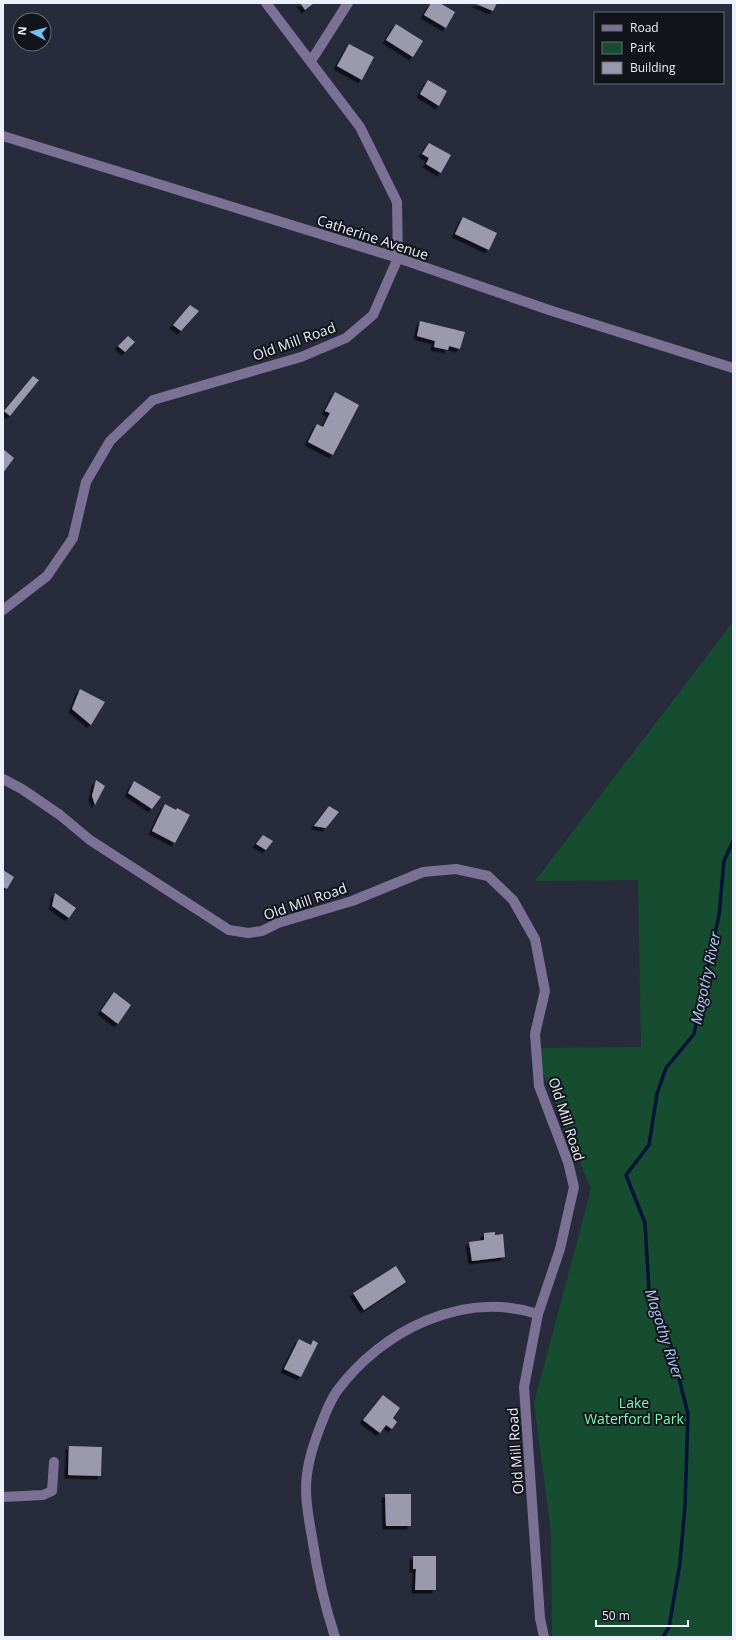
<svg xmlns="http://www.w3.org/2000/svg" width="736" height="1640" font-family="'Open Sans',sans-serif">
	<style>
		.green { fill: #164d31 }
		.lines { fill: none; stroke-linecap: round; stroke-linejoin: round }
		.stream { stroke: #011438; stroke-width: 3.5 }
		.building { fill: #9b99ae; filter: url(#shadow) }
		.minor { stroke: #7b7195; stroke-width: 10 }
		.labels { text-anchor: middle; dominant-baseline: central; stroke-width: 4; stroke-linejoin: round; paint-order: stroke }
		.street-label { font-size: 14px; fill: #edf0fb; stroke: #12141b }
		.park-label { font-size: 14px; fill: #7afeb5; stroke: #12141b }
		.water-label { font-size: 15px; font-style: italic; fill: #afc9f0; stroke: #12141b }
	</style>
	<defs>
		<filter id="shadow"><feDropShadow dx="-3.5" dy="3.5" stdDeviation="0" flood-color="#0009"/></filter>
	</defs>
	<rect width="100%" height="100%" fill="#272b3b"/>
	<path class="green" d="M 733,622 L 733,1637 L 552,1637 L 551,1532 L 534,1403 L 591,1189 L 540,1066 L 540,1048 L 641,1047 L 638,880 L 535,881 Z"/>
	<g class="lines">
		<path class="stream" d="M 663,1637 L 669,1627 L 680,1563 L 685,1506 L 688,1414 L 671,1346 L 649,1290 L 645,1223 L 626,1175 L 649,1145 L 657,1094 L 666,1068 L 694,1034 L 719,915 L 724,861 L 733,841"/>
	</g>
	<path class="building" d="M 300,3 L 314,3 L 305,10 Z
		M 431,3 L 440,3 L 455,12 L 446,28 L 424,15 Z
		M 474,3 L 497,3 L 493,11 Z
		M 396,24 L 423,41 L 413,57 L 386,40 Z
		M 349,44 L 374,57 L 362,80 L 337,66 Z
		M 428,80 L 447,91 L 439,106 L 420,94 Z
		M 429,143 L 451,155 L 441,173 L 426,164 L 429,158 L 422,154 Z
		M 463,217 L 497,233 L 489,250 L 455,234 Z
		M 190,305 L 199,311 L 181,331 L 173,325 Z
		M 420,321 L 465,332 L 460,349 L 449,346 L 448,350 L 434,347 L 435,341 L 417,336 Z
		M 128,336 L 135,342 L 125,352 L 118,346 Z
		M 33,376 L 39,380 L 10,416 L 4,411 Z
		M 335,392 L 359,405 L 333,455 L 308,442 L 317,424 L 323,427 L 330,413 L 325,411 Z
		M 3,449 L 14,458 L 3,473 Z
		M 80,689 L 105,702 L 91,725 L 72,709 Z
		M 96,780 L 105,786 L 95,805 L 92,796 Z
		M 134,781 L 161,797 L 152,809 L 128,793 Z
		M 165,804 L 176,810 L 177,808 L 190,815 L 175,843 L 152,831 Z
		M 329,806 L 339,812 L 326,828 L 314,826 Z
		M 263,835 L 273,841 L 266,850 L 256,844 Z
		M 3,870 L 14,877 L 7,889 L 3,887 Z
		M 55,893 L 76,908 L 69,918 L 52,906 Z
		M 114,992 L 131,1005 L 118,1024 L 101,1011 Z
		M 495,1232 L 495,1235 L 503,1234 L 505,1257 L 472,1261 L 469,1242 L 484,1240 L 484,1233 Z
		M 396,1266 L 406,1282 L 364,1310 L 353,1293 Z
		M 299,1339 L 311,1345 L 313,1340 L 318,1343 L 301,1377 L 284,1369 Z
		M 383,1395 L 400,1408 L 393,1418 L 397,1422 L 392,1429 L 386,1425 L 380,1433 L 363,1420 Z
		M 69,1446 L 102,1447 L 101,1476 L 68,1475 Z
		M 385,1494 L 411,1494 L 411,1526 L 386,1526 Z
		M 413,1556 L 436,1556 L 436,1590 L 415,1590 L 416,1569 L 413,1569 Z"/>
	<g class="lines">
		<path class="minor" d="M 311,61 L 348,3
			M 3,136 L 398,258 L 552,311 L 733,368
			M 3,610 L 47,576 L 73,538 L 86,482 L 110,441 L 153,400 L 301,357 L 346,338 L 373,315 L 398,258 L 397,202 L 360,127 L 266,3
			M 3,779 L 22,789 L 60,815 L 90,840 L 229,930 L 248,933 L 262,931 L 278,923 L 352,901 L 423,872 L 456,869 L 488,876 L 513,900 L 535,939 L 545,991 L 535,1034 L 539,1086 L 568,1162 L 574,1187 L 560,1249 L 538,1314 L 524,1387 L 540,1618 L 544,1637
			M 3,1497 L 43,1495 L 52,1491 L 54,1462
			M 335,1637 C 324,1604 317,1571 312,1537 C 309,1521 306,1505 306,1489 C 306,1469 312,1448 319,1430 C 324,1417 329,1402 337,1391 C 382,1330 463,1290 538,1314"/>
	</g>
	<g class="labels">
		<g class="street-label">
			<text transform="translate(373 237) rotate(18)">Catherine Avenue</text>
			<text transform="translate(294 341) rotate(-20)">Old Mill Road</text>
			<text transform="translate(305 901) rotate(-19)">Old Mill Road</text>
			<text transform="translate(567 1119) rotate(72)">Old Mill Road</text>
			<text transform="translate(515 1451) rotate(-94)">Old Mill Road</text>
		</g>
		<g class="park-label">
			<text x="634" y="1402">Lake<tspan x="634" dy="16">Waterford Park</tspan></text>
		</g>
		<g class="water-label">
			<text transform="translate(705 978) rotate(-78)">Magothy River</text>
			<text transform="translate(665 1334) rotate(72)">Magothy River</text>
		</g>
	</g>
	<rect width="736" height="1640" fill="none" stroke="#edf0fb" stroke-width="8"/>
	<rect x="594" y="12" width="130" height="72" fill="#12141b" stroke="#6a6c75"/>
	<rect x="602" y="25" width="20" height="6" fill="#7b7195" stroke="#6a6c75"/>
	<text x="630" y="32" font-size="12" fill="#edf0fb">Road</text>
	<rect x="602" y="42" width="20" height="12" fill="#164d31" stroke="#6a6c75"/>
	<text x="630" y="52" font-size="12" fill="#edf0fb">Park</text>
	<rect x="602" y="62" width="20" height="12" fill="#9b99ae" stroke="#6a6c75"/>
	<text x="630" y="72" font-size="12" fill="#edf0fb">Building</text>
	<g transform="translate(32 32) rotate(277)"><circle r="19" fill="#12141b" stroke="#6a6c75"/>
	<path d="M0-3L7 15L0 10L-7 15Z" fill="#72c1f5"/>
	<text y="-6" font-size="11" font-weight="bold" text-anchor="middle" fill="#edf0fb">N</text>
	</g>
	<path d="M596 1620v6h92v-6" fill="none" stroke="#edf0fb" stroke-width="2"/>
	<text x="602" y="1620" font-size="12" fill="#edf0fb" stroke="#12141b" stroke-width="3" paint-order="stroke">50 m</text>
</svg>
